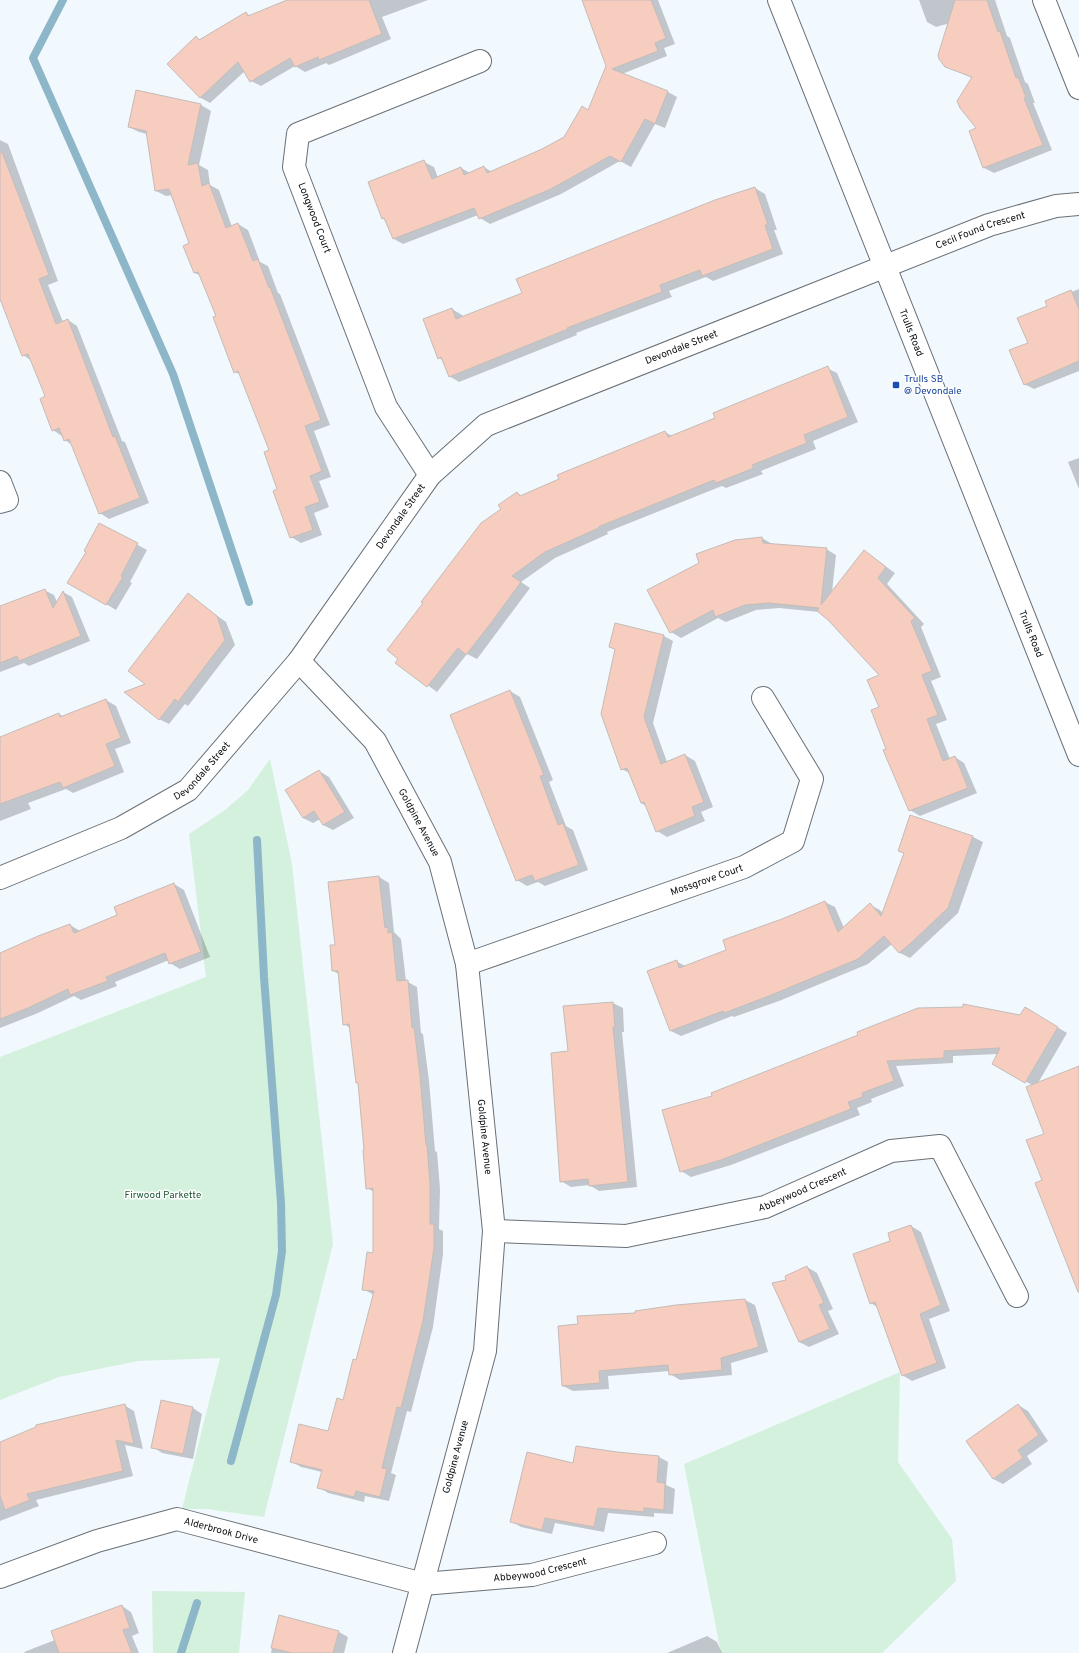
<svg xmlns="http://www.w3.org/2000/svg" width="1079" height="1653" font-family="Overpass,sans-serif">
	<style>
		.green { fill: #d4f1dd }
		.shadow { fill: #0003 }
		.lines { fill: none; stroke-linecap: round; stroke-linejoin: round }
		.stream { stroke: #8db6c9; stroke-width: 8 }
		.building { fill: #f6cdbe; stroke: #c5bcb9 }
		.minor-casing { stroke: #6a7076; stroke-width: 24 }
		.tertiary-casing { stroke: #6a7076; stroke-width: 24 }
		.minor { stroke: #fff; stroke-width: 22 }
		.tertiary { stroke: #fff; stroke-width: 22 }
		.transit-dot { fill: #1a4fb4; stroke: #fff; stroke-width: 1.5 }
		.labels { text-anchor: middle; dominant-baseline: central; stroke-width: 3; stroke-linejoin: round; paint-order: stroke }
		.street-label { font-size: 10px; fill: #0c0e10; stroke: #fff }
		.transit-label { font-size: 10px; fill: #164399; stroke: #fff; text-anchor: start }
		.park-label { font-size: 10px; fill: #1d5838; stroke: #fff }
	</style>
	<rect width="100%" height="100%" fill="#f1f8fe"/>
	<path class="green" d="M 270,759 L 292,864 L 333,1244 L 264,1517 L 207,1509 L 182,1509 L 220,1358 L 138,1361 L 59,1377 L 0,1400 L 0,1057 L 206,977 L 189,834 L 225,810 L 248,790 Z
		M 900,1372 L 898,1462 L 952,1539 L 956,1581 L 882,1653 L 721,1653 L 684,1464 Z
		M 152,1591 L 245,1592 L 239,1653 L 153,1653 Z"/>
	<path class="shadow" d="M 290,0 L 428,0 L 382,17 L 391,39 L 329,65 L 326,63 L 305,72 L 295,66 L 261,86 L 251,81 L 245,71 L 210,103 L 201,98 L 169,64 L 196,38 L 200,40 L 246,13 L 251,16 Z
		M 583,0 L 658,0 L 675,44 L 664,48 L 667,56 L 622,74 L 668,92 L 677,97 L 665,128 L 655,124 L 631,167 L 620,161 L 561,194 L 490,224 L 480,218 L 478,215 L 403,244 L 394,239 L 387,221 L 382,218 L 424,162 L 434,167 L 438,178 L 461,168 L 470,173 L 484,167 L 492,172 L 542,150 L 565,138 L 589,111 L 607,66 Z
		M 919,0 L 995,0 L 1007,36 L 1010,38 L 1025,82 L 1028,84 L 1035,103 L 1033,103 L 1052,150 L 994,173 L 984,168 L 970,132 L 978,129 L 972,78 L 946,66 L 950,23 L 936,27 L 927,22 Z
		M 137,91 L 201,105 L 211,111 L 199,165 L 208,170 L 210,185 L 219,190 L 232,227 L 238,224 L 248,230 L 260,262 L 268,266 L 278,293 L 280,294 L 330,425 L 314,431 L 331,477 L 319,481 L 329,507 L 314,513 L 322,535 L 301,543 L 291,537 L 270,451 L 241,375 L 235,372 L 217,316 L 201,276 L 195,273 L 191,244 L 173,195 L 166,196 L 156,191 L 147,134 L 139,132 L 129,127 Z
		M 0,140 L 8,144 L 58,281 L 48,285 L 63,322 L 68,320 L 77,326 L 122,441 L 125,442 L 149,503 L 109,519 L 100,513 L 72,445 L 65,440 L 62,436 L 53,430 L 47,397 L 32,361 L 23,355 L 0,297 Z
		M 755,188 L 765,194 L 777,230 L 774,230 L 783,254 L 713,281 L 706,277 L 669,291 L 672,297 L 576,333 L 577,335 L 459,382 L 449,376 L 444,361 L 439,358 L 452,309 L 462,315 L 463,317 L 523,294 Z
		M 1079,289 L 1079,371 L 1034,389 L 1024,384 L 1029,343 L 1049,306 L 1047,301 Z
		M 827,368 L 837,373 L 858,422 L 813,441 L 816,449 L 761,471 L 763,474 L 726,488 L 722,486 L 607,532 L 608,534 L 555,558 L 521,582 L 530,588 L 477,659 L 467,654 L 437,692 L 397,663 L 502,510 L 517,493 L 522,496 L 665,432 L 672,436 L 716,419 Z
		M 1079,458 L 1079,489 L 1068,462 Z
		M 99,524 L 147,550 L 130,582 L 132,583 L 116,610 L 69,582 L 87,552 Z
		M 762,538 L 772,544 L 826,549 L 836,555 L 832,592 L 864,551 L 895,573 L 887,584 L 924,624 L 921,627 L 941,677 L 931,681 L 947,720 L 936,724 L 950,759 L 955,757 L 964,763 L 977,793 L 920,816 L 910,810 L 888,750 L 881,675 L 829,620 L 819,612 L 779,608 L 756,610 L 726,622 L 718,618 L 681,638 L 671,632 Z
		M 44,590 L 54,595 L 57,602 L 63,592 L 72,597 L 90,641 L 29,666 L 24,663 L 0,672 L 0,607 Z
		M 188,595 L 226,622 L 235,645 L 188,706 L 185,704 L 169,724 L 159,719 L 147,684 Z
		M 664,636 L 673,641 L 653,723 L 667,762 L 685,755 L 695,761 L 713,807 L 701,812 L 705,821 L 667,837 L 657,831 L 646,806 L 641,803 L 631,774 L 622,769 L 616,650 L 610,647 Z
		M 510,691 L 520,697 L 553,780 L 549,782 L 566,826 L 573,830 L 588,870 L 545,886 L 538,882 L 527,886 L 517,880 Z
		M 106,700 L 116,706 L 131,743 L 115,749 L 124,772 L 73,793 L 66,789 L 28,803 L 31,809 L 0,821 L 0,738 L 59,714 L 64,717 Z
		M 319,771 L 329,777 L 354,818 L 333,830 L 323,825 L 320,819 L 313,823 L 303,818 Z
		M 911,816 L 973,837 L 983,842 L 958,913 L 910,958 L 900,953 L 892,944 L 868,964 L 779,1001 L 734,1017 L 732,1016 L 681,1036 L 671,1031 L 649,972 L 676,961 L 685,966 L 728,951 L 782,920 L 825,902 L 835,907 L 844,928 L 870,905 L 880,910 L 883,914 L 905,854 L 899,851 Z
		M 379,877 L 389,883 L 394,932 L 401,939 L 406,981 L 417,987 L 421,1033 L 423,1034 L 429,1081 L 435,1151 L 437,1152 L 440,1189 L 439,1229 L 443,1231 L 443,1254 L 433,1327 L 411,1412 L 407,1411 L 391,1473 L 396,1475 L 389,1501 L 365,1496 L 364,1502 L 328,1493 L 319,1487 L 322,1472 L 301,1467 L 291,1461 L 329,1432 L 344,1401 L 357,1361 L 374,1295 L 363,1289 L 374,1254 L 374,1192 L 367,1188 L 366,1151 L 359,1084 L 357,1082 L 350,1028 L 344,1024 L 339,974 L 333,971 L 336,946 Z
		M 174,884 L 184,890 L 210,957 L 180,969 L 170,963 L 169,960 L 115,982 L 117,986 L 81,1000 L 74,996 L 38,1013 L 0,1028 L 0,954 L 70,925 L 80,931 L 118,916 Z
		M 613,1003 L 623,1008 L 624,1032 L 622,1032 L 637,1187 L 599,1191 L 589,1185 L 571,1187 L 561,1181 Z
		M 1025,1008 L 1067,1033 L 1038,1083 L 1079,1067 L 1079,1293 L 1036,1183 L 1043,1181 L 1045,1134 L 1032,1085 L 994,1063 L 998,1054 L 953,1056 L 953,1063 L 896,1066 L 904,1086 L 871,1099 L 872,1102 L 857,1108 L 860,1115 L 731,1165 L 691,1177 L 681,1171 L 663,1111 L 1020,1017 Z
		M 911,1226 L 921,1232 L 950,1311 L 929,1319 L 946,1368 L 912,1381 L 902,1375 L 877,1307 L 871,1303 L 891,1242 Z
		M 807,1267 L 817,1273 L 833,1309 L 828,1311 L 839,1334 L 809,1347 L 799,1342 L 788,1281 Z
		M 745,1300 L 755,1305 L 768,1352 L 731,1363 L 732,1375 L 680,1380 L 670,1374 L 670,1371 L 608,1376 L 609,1389 L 573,1391 L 563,1386 L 579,1325 L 636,1314 Z
		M 124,1405 L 134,1411 L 143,1449 L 125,1445 L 133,1476 L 36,1500 L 39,1506 L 0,1521 L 0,1443 Z
		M 1018,1405 L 1028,1411 L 1048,1441 L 1027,1456 L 1032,1464 L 1003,1484 L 993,1479 Z
		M 193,1408 L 202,1414 L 193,1459 L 162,1453 L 153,1447 Z
		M 617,1453 L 659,1457 L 668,1462 L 666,1485 L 675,1489 L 673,1514 L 654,1513 L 654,1517 L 608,1513 L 604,1532 L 555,1523 L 552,1534 L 521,1527 L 511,1521 L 573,1464 Z
		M 122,1606 L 131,1612 L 139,1633 L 132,1636 L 139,1653 L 25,1653 L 24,1652 L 55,1640 Z
		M 339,1632 L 348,1637 L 344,1653 L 271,1653 L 272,1648 Z
		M 707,1636 L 717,1642 L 722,1653 L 667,1653 Z"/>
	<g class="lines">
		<path class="stream" d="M 63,0 L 33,58 L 173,374 L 249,602
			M 231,1461 L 276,1295 L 282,1251 L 281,1203 L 264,977 L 257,840
			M 181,1653 L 197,1603"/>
	</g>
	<path class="building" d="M 287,0 L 369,0 L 382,34 L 319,60 L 318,57 L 295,67 L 290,58 L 250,82 L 238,62 L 200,98 L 167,64 L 196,36 L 199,40 L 246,12 L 248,16 Z
		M 582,0 L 651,0 L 666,38 L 655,43 L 658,51 L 612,69 L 668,91 L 655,124 L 645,119 L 621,162 L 610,156 L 551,189 L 479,219 L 474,208 L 393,239 L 384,218 L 382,219 L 368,182 L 424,160 L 432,179 L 461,167 L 464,175 L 484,166 L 487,173 L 542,149 L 564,137 L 582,106 L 588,110 L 606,66 Z
		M 955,0 L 987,0 L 998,32 L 1000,31 L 1016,78 L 1018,77 L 1026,97 L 1024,98 L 1043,145 L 983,168 L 969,131 L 976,128 L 960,108 L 957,101 L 972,77 L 945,67 L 939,59 L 938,55 Z
		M 136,90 L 201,104 L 188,165 L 198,163 L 202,186 L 209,183 L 226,228 L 238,223 L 253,261 L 258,259 L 269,288 L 270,287 L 321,420 L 305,426 L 322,471 L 310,476 L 320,502 L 305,507 L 313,530 L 290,538 L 273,491 L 277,489 L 264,452 L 269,450 L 238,371 L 234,373 L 213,317 L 216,316 L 198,272 L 194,273 L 183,246 L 189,243 L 169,189 L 155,191 L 146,131 L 128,127 Z
		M 0,152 L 2,152 L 49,275 L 39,279 L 56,324 L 68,319 L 113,437 L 115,436 L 140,498 L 99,514 L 69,439 L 64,441 L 59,428 L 52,431 L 40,399 L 45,396 L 28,354 L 22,356 L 0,299 Z
		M 755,187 L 768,225 L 765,225 L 773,249 L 702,276 L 700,270 L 660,285 L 662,292 L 567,328 L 568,329 L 449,377 L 441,357 L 438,359 L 423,319 L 452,308 L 456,319 L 522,293 L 516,279 L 715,200 Z
		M 1071,290 L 1079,309 L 1079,361 L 1024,385 L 1009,350 L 1028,343 L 1017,318 L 1047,306 L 1045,301 Z
		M 828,366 L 848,417 L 804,435 L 807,443 L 752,465 L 754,468 L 716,483 L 714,480 L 598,527 L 599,528 L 545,552 L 512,576 L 521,582 L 491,623 L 466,655 L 458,648 L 427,687 L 395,663 L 398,659 L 387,650 L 423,603 L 421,602 L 481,523 L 501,509 L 498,505 L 517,492 L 520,496 L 559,479 L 557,475 L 665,431 L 668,437 L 715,418 L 713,413 Z
		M 99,523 L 138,543 L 121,576 L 123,577 L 106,605 L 67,583 L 86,552 L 84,551 Z
		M 762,537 L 763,543 L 827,548 L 821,605 L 864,550 L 886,567 L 878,578 L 915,618 L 911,621 L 932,671 L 922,675 L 938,715 L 927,719 L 943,761 L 955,756 L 968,788 L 909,811 L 883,750 L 886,749 L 871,710 L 879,707 L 867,680 L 879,675 L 828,620 L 817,611 L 819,608 L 769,603 L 745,605 L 715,617 L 713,610 L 670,633 L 647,590 L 699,563 L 696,554 L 735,540 Z
		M 45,589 L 53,608 L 63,591 L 81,636 L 19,661 L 17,656 L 0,663 L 0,606 Z
		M 188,593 L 217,616 L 225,640 L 178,702 L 175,699 L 159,720 L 124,692 L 145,684 L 128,671 Z
		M 615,623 L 664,635 L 644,717 L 661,764 L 685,754 L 704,802 L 692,807 L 695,816 L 656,832 L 644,802 L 641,803 L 627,768 L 621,770 L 601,714 L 615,649 L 609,647 Z
		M 510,690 L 544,775 L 540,776 L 558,825 L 563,823 L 579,865 L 535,881 L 532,875 L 516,881 L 450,715 Z
		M 106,699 L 121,738 L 106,744 L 115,766 L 63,788 L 60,782 L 0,804 L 0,737 L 59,713 L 60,717 Z
		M 319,770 L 345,812 L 323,825 L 314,811 L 303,818 L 285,790 Z
		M 910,815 L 973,836 L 948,908 L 911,943 L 899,953 L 884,936 L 858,959 L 769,996 L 724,1013 L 723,1011 L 670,1031 L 647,971 L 677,960 L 679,968 L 726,950 L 723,940 L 782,919 L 825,901 L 838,932 L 870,903 L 881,916 L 904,853 L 898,851 Z
		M 379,876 L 385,928 L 388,927 L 388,933 L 392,932 L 397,981 L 408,980 L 412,1028 L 414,1027 L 420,1075 L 426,1145 L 427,1145 L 430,1183 L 430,1224 L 434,1224 L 434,1248 L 423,1321 L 401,1408 L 397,1407 L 382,1468 L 387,1469 L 380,1497 L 356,1491 L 354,1497 L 317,1488 L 322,1470 L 290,1462 L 299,1424 L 328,1431 L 337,1398 L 343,1400 L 353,1359 L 356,1360 L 374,1291 L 362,1290 L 367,1252 L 373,1253 L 373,1188 L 366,1189 L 363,1150 L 364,1150 L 358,1083 L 356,1083 L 349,1024 L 343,1025 L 338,971 L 332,971 L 330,945 L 335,945 L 328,882 Z
		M 174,883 L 201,952 L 169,964 L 165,953 L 106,977 L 108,981 L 70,995 L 68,989 L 28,1008 L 0,1019 L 0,953 L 38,936 L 70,924 L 74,933 L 117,915 L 114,907 Z
		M 613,1002 L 615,1027 L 613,1027 L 628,1182 L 589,1186 L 588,1179 L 560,1182 L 551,1053 L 568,1051 L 563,1006 Z
		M 963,1004 L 1020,1015 L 1025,1007 L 1058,1027 L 1025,1083 L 992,1064 L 1000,1048 L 944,1051 L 944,1058 L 887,1061 L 894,1081 L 862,1093 L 863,1097 L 848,1102 L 851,1109 L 721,1160 L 680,1172 L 662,1110 L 712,1096 L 711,1093 L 858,1035 L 857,1032 L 918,1008 L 963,1007 Z
		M 1079,1066 L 1079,1292 L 1078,1292 L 1035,1183 L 1042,1180 L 1026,1140 L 1044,1134 L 1026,1087 Z
		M 911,1225 L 941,1305 L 920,1314 L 937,1363 L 902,1376 L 875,1302 L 870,1304 L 853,1254 L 890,1241 L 888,1233 Z
		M 807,1266 L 824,1303 L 819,1305 L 830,1329 L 799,1342 L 772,1283 L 786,1280 L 785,1276 Z
		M 745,1299 L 759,1347 L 721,1358 L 722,1370 L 669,1375 L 668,1365 L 599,1371 L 600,1383 L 562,1386 L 558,1326 L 578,1324 L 577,1316 L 635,1313 L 635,1311 L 676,1305 Z
		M 161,1400 L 193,1407 L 183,1454 L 151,1448 Z
		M 125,1404 L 134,1444 L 116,1440 L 123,1471 L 27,1494 L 30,1500 L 5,1510 L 0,1496 L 0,1442 L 36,1427 L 36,1425 Z
		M 1018,1404 L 1039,1435 L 1018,1450 L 1023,1458 L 993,1479 L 966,1441 Z
		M 576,1446 L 617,1452 L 659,1456 L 657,1482 L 665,1483 L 664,1510 L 644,1508 L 644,1512 L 598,1508 L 594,1527 L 545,1518 L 542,1530 L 510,1522 L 527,1452 L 573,1463 Z
		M 122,1605 L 130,1628 L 123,1630 L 132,1653 L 59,1653 L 51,1631 Z
		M 279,1615 L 339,1631 L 333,1653 L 292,1653 L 271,1648 Z"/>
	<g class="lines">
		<defs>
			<g id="minor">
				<path d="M 1044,0 L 1079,88"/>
				<path d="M 430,475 L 386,407 L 294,167 L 298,134 L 480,61"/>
				<path d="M 0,482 L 7,500 L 0,502"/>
				<path id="s1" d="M 299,661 L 375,741 L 440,862 L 467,964 L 494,1231 L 485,1351 L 404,1653"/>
				<path id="s2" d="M 0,878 L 121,828 L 188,790 L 299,661 L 430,475 L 486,425 L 989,225 L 1056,206 L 1079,204"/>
				<path id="s3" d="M 467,964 L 744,867 L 793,841 L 812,779 L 763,698"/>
				<path id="s4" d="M 494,1231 L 626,1236 L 765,1207 L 891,1151 L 940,1146 L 1017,1296"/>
				<path id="s5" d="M 0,1577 L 97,1541 L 177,1519 L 423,1584 L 532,1575 L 655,1543"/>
			</g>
			<g id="tertiary">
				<path id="s6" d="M 779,0 L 1079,755"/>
			</g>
		</defs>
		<use href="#minor" class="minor-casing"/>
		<use href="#tertiary" class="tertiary-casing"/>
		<use href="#minor" class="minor"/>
		<use href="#tertiary" class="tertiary"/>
	</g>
	<rect class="transit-dot" x="892" y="381" width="8" height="8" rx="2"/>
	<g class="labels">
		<g class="street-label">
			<text transform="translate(314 218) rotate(69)">Longwood Court</text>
			<text stroke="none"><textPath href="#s2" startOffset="1212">Cecil Found Crescent</textPath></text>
			<text stroke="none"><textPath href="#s6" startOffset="358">Trulls Road</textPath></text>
			<text stroke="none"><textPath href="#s2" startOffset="891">Devondale Street</textPath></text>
			<text stroke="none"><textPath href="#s2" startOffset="555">Devondale Street</textPath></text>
			<text stroke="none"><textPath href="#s6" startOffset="682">Trulls Road</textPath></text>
			<text stroke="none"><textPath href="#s2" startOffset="231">Devondale Street</textPath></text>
			<text stroke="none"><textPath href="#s1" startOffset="203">Goldpine Avenue</textPath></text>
			<text stroke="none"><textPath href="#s3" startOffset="254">Mossgrove Court</textPath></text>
			<text stroke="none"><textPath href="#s1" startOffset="527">Goldpine Avenue</textPath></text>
			<text stroke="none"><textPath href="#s4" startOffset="315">Abbeywood Crescent</textPath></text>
			<text transform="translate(456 1457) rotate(-75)">Goldpine Avenue</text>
			<text stroke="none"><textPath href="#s5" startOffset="232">Alderbrook Drive</textPath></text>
			<text stroke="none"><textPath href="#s5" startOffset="559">Abbeywood Crescent</textPath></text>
		</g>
		<g class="transit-label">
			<text x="904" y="379">Trulls SB<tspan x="904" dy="12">@ Devondale</tspan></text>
		</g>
		<g class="park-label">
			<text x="163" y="1195">Firwood Parkette</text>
		</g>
	</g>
</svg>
